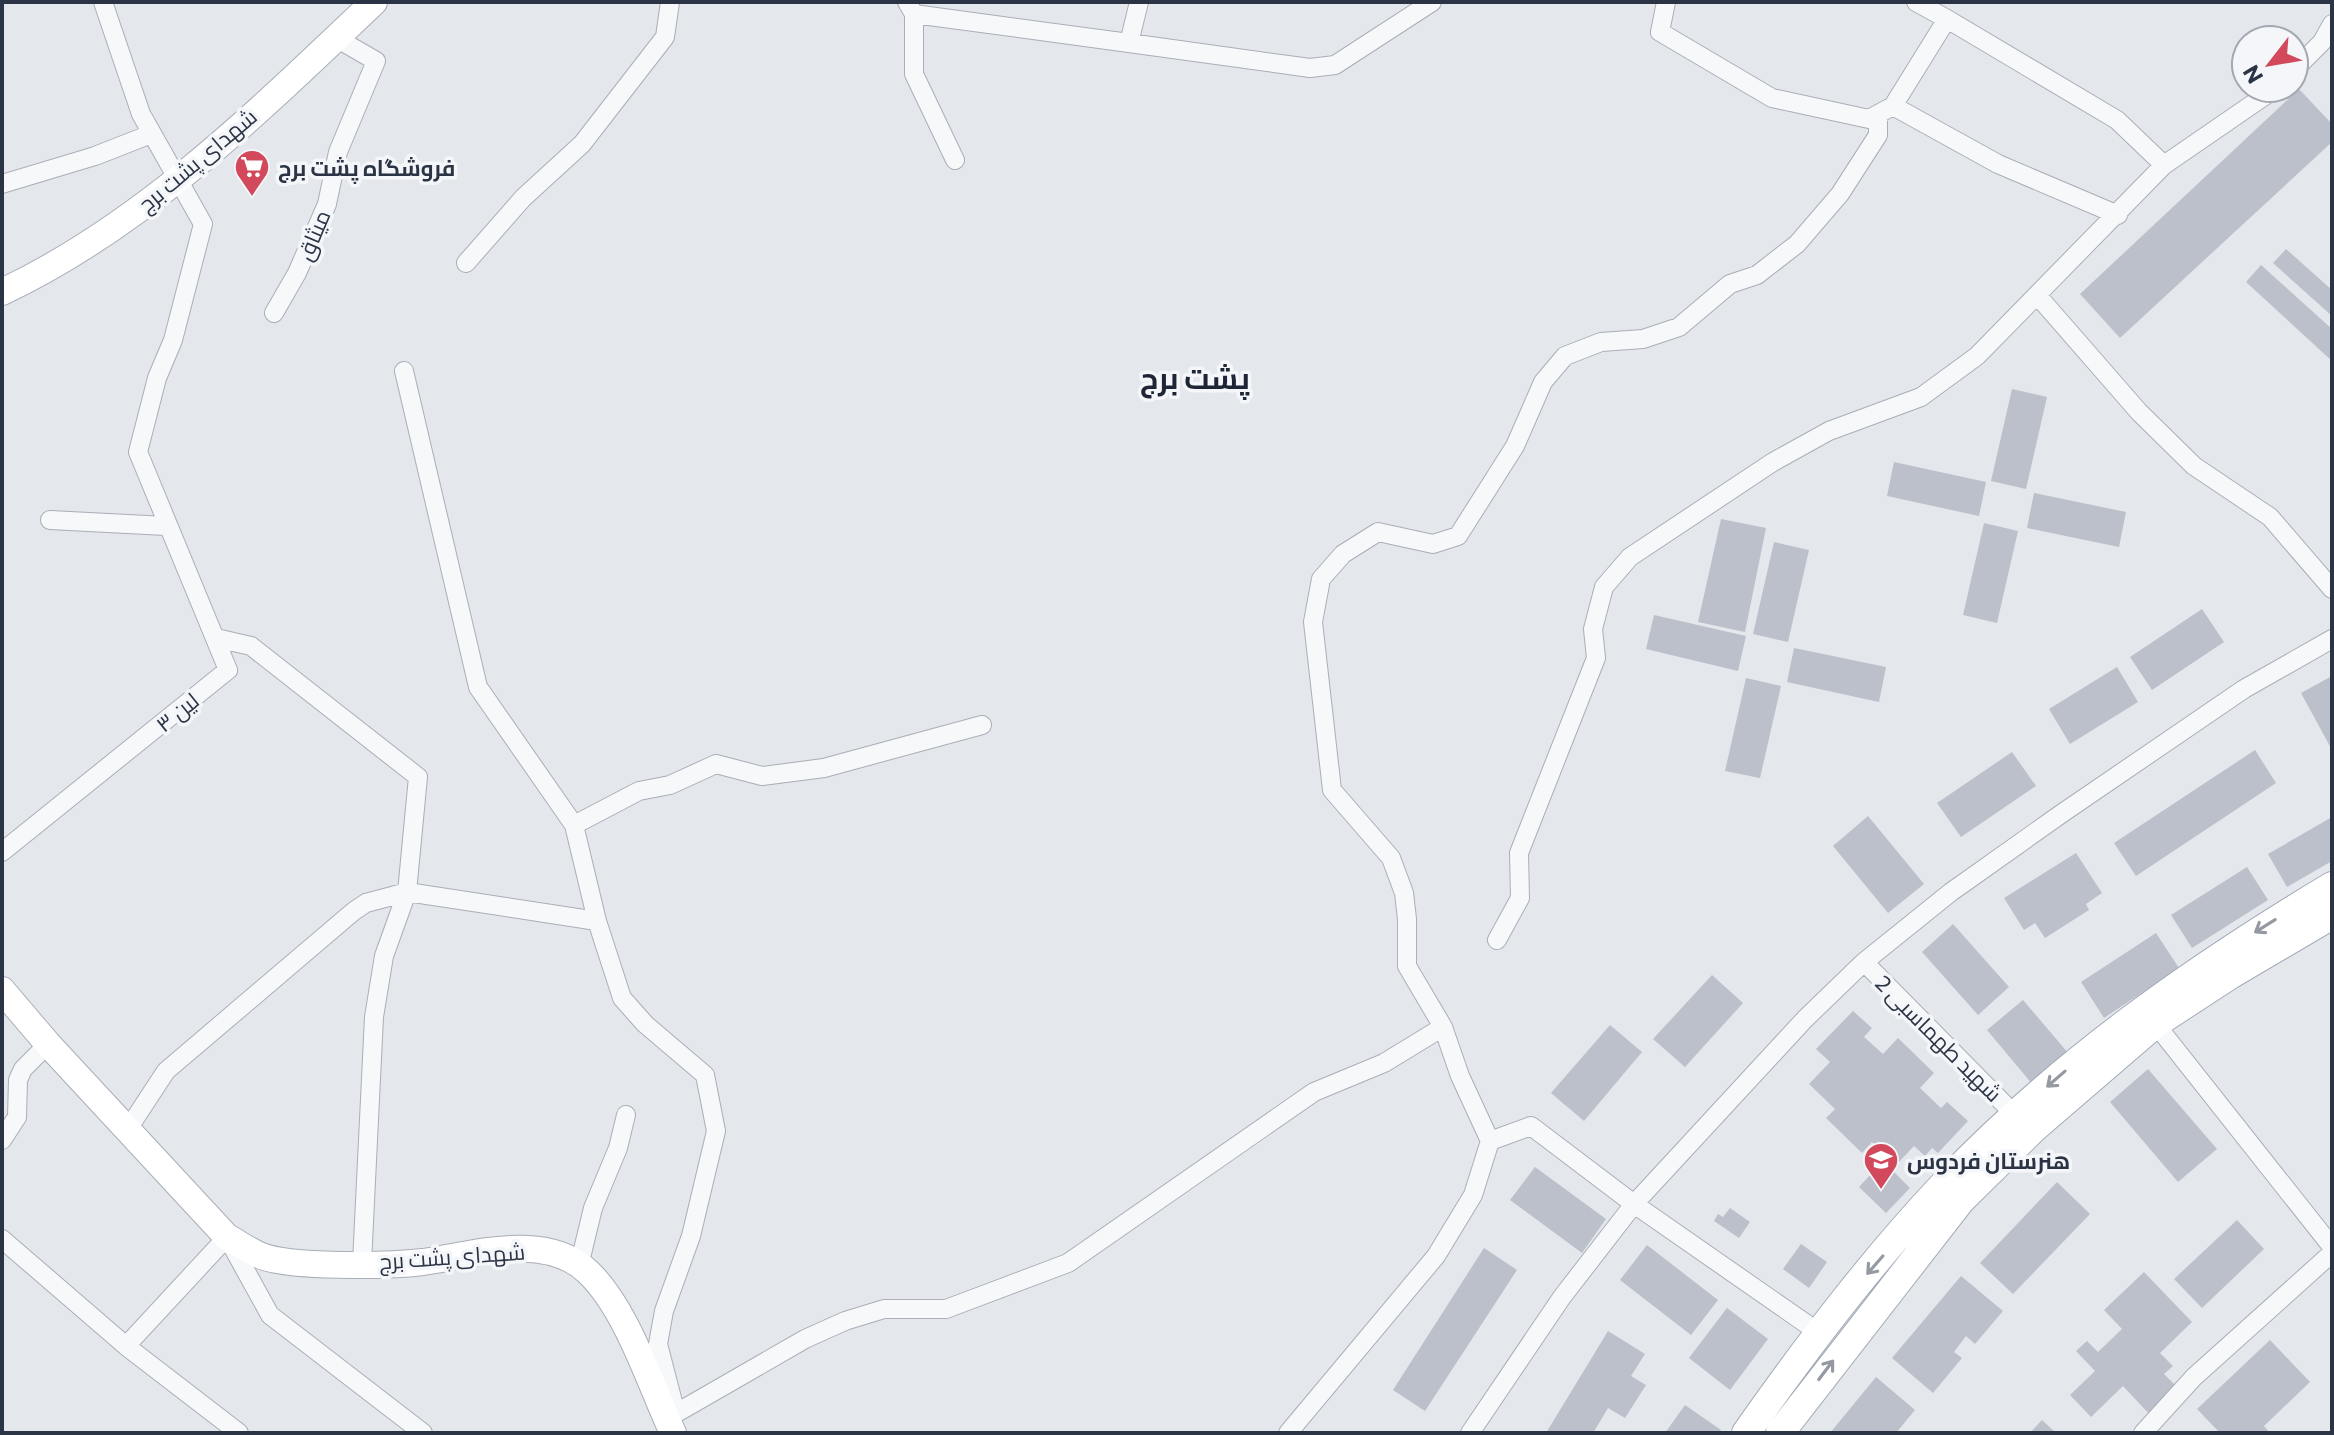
<svg xmlns="http://www.w3.org/2000/svg" width="2334" height="1435" font-family="Commissioner,Cairo,sans-serif">
	<style>
		.building { fill: #bbc0ca }
		.lines { fill: none; stroke-linecap: round; stroke-linejoin: round }
		.street-casing { stroke: #a9aeb7; stroke-width: 20 }
		.secondary-casing { stroke: #a9aeb7; stroke-width: 28 }
		.primary-casing { stroke: #a3abb8; stroke-width: 30 }
		.street { stroke: #f7f8fa; stroke-width: 18 }
		.secondary { stroke: #fff; stroke-width: 26 }
		.primary { stroke: #fff; stroke-width: 28 }
		.oneway { stroke: #959aa2 }
		.labels { text-anchor: middle; dominant-baseline: central; stroke-width: 7; stroke-linejoin: round; paint-order: stroke }
		.street-label { font-size: 22px; fill: #2b3445; stroke: #f4f6f9 }
		.poi-label { font-size: 22px; font-weight: bold; fill: #2b3445; stroke: #f4f6f9; text-anchor: start }
		.district-label { font-size: 30px; font-weight: bold; fill: #1d2536; stroke: #f4f6f9 }
	</style>
	<rect width="100%" height="100%" fill="#e4e7ec"/>
	<path class="building" d="M 2299,89 L 2332,124 L 2332,142 L 2120,338 L 2080,294 Z
		M 2286,249 L 2332,290 L 2332,316 L 2273,263 Z
		M 2261,265 L 2332,329 L 2332,361 L 2246,282 Z
		M 2012,389 L 2047,397 L 2026,489 L 1991,481 Z
		M 1894,462 L 1986,482 L 1979,516 L 1887,496 Z
		M 2034,493 L 2126,512 L 2119,547 L 2027,528 Z
		M 1721,519 L 1766,528 L 1745,632 L 1698,622 Z
		M 1984,523 L 2018,531 L 1997,623 L 1963,615 Z
		M 1774,542 L 1809,550 L 1788,642 L 1753,634 Z
		M 2202,609 L 2224,642 L 2152,690 L 2130,657 Z
		M 1654,615 L 1746,636 L 1738,671 L 1646,649 Z
		M 1794,648 L 1886,667 L 1879,702 L 1787,682 Z
		M 2117,667 L 2138,702 L 2070,744 L 2049,709 Z
		M 2332,676 L 2332,750 L 2301,693 Z
		M 1746,678 L 1781,686 L 1760,778 L 1725,771 Z
		M 2255,750 L 2276,783 L 2136,876 L 2114,843 Z
		M 2012,752 L 2036,786 L 1961,837 L 1937,803 Z
		M 1868,816 L 1924,884 L 1888,913 L 1833,846 Z
		M 2332,817 L 2332,861 L 2287,887 L 2268,854 Z
		M 2076,853 L 2102,893 L 2086,904 L 2089,910 L 2045,938 L 2035,923 L 2024,930 L 2004,898 Z
		M 2247,867 L 2268,900 L 2192,948 L 2171,915 Z
		M 1953,924 L 2009,987 L 1978,1015 L 1922,952 Z
		M 2156,933 L 2179,968 L 2104,1018 L 2081,982 Z
		M 1712,975 L 1743,1003 L 1685,1067 L 1653,1039 Z
		M 2023,1000 L 2069,1054 L 2033,1085 L 1987,1030 Z
		M 1853,1011 L 1872,1028 L 1864,1037 L 1883,1054 L 1898,1038 L 1934,1073 L 1920,1088 L 1941,1108 L 1947,1102 L 1968,1121 L 1938,1153 L 1932,1148 L 1925,1156 L 1914,1146 L 1896,1165 L 1872,1142 L 1862,1153 L 1826,1118 L 1835,1109 L 1809,1084 L 1830,1062 L 1816,1049 Z
		M 1610,1025 L 1642,1052 L 1584,1121 L 1551,1093 Z
		M 2148,1069 L 2217,1149 L 2178,1182 L 2110,1102 Z
		M 1883,1161 L 1910,1188 L 1886,1213 L 1859,1187 Z
		M 1535,1167 L 1606,1219 L 1582,1253 L 1510,1200 Z
		M 2057,1182 L 2090,1214 L 2013,1294 L 1980,1263 Z
		M 1730,1208 L 1750,1222 L 1739,1238 L 1714,1221 L 1718,1214 L 1723,1217 Z
		M 2237,1220 L 2264,1249 L 2202,1308 L 2174,1279 Z
		M 1801,1244 L 1827,1262 L 1809,1288 L 1783,1269 Z
		M 1647,1245 L 1718,1300 L 1691,1335 L 1620,1280 Z
		M 1484,1248 L 1517,1270 L 1425,1411 L 1393,1390 Z
		M 2144,1272 L 2192,1322 L 2160,1353 L 2173,1366 L 2164,1374 L 2180,1390 L 2152,1417 L 2123,1386 L 2091,1417 L 2070,1395 L 2095,1371 L 2076,1351 L 2087,1341 L 2098,1352 L 2122,1329 L 2104,1310 Z
		M 1961,1276 L 2003,1311 L 1975,1344 L 1966,1336 L 1954,1352 L 1962,1358 L 1933,1393 L 1892,1358 Z
		M 1727,1308 L 1768,1339 L 1730,1390 L 1689,1358 Z
		M 1608,1331 L 1645,1354 L 1631,1376 L 1646,1385 L 1625,1418 L 1608,1408 L 1593,1433 L 1546,1433 Z
		M 2270,1340 L 2310,1382 L 2264,1426 L 2270,1433 L 2220,1433 L 2197,1409 Z
		M 1876,1377 L 1915,1410 L 1896,1433 L 1830,1433 Z
		M 1685,1405 L 1721,1430 L 1719,1433 L 1665,1433 Z
		M 2042,1420 L 2056,1433 L 2030,1433 Z"/>
	<g class="lines">
		<defs>
			<path id="street" d="M 907,2 L 914,14 L 1129,43
				M 1139,2 L 1129,43 L 1310,68 L 1335,65 L 1432,2
				M 1666,2 L 1660,32 L 1772,98 L 1869,119 L 1893,106 L 1998,164 L 2118,215
				M 1916,2 L 1947,19
				M 914,14 L 914,74 L 955,160
				M 2294,70 L 2322,42 L 2332,24
				M 1893,106 L 1947,19 L 2117,120 L 2164,165
				M 2,184 L 95,156 L 151,134
				M 466,263 L 523,198 L 582,144 L 665,37 L 670,2
				M 2037,295 L 2139,412 L 2194,466 L 2270,517 L 2332,589
				M 274,313 L 297,273 L 327,204 L 338,152 L 376,61 L 336,38
				M 50,520 L 166,526
				M 574,825 L 639,791 L 670,785 L 716,764 L 762,776 L 824,768 L 982,725
				M 2,852 L 228,670 L 138,452 L 157,378 L 173,340 L 203,224 L 141,114 L 103,2
				M 597,921 L 622,998 L 645,1024 L 705,1075 L 716,1131 L 691,1236 L 664,1311 L 658,1344 L 673,1402 L 662,1410
				M 1497,940 L 1520,898 L 1519,853 L 1596,658 L 1593,629 L 1604,587 L 1630,557 L 1773,462 L 1829,431 L 1921,397 L 1977,356 L 2164,165 L 2276,88
				M 1864,962 L 2015,1115
				M 2150,1017 L 2332,1247
				M 128,1129 L 166,1071 L 354,911 L 366,903 L 407,892 L 418,777 L 251,646 L 216,638
				M 2,1140 L 17,1117 L 18,1080 L 23,1069 L 48,1044
				M 1490,1141 L 1531,1126 L 1634,1204 L 1818,1332
				M 2,1239 L 126,1346 L 239,1433
				M 362,1263 L 374,1017 L 384,956 L 407,892 L 597,921 L 574,825 L 478,687 L 404,371
				M 579,1266 L 593,1208 L 618,1148 L 626,1115
				M 126,1346 L 227,1237 L 270,1315 L 423,1433
				M 666,1419 L 805,1339 L 845,1321 L 884,1309 L 946,1309 L 1068,1263 L 1314,1092 L 1384,1063 L 1443,1027
				M 1288,1433 L 1436,1256 L 1473,1195 L 1490,1141 L 1460,1076 L 1443,1027 L 1407,966 L 1407,919 L 1404,893 L 1391,858 L 1332,790 L 1313,622 L 1321,579 L 1343,554 L 1378,532 L 1433,544 L 1458,536 L 1515,446 L 1543,382 L 1565,356 L 1601,342 L 1643,339 L 1679,327 L 1730,284 L 1757,275 L 1797,244 L 1840,194 L 1878,135 L 1878,114
				M 1470,1433 L 1562,1297 L 1634,1204 L 1805,1019 L 1864,962 L 1951,892 L 2061,814 L 2244,689 L 2332,639
				M 2143,1433 L 2194,1377 L 2332,1253"/>
			<path id="secondary" d="M 2,292 C 144,225 261,109 374,2
				M 2,990 L 48,1044 L 227,1237 C 238,1243 248,1250 259,1255 C 288,1268 389,1266 423,1262 C 472,1255 546,1231 588,1272 C 627,1309 650,1384 673,1433"/>
			<path id="primary" d="M 1746,1433 C 1808,1345 1873,1259 1947,1181 C 2060,1063 2192,970 2332,886
				M 1780,1433 L 1961,1200 L 2033,1129 L 2155,1024 L 2230,975 L 2332,915"/>
		</defs>
		<use href="#street" class="street-casing"/>
		<use href="#secondary" class="secondary-casing"/>
		<use href="#primary" class="primary-casing"/>
		<use href="#street" class="street"/>
		<use href="#secondary" class="secondary"/>
		<use href="#primary" class="primary"/>
	</g>
	<defs><path id="oneway-shaft" d="M-6 0H5M1.5-3L5.5 0L1.5 3" fill="none" stroke-width="1.6" stroke-linecap="round" stroke-linejoin="round" transform="scale(2)"/></defs>
	<g class="oneway">
		<use href="#oneway-shaft" transform="translate(2265 926) rotate(148)"/>
		<use href="#oneway-shaft" transform="translate(2056 1079) rotate(139)"/>
		<use href="#oneway-shaft" transform="translate(1875 1265) rotate(131)"/>
		<use href="#oneway-shaft" transform="translate(1826 1370) rotate(-53)"/>
	</g>
	<defs>
		<symbol id="supermarket-pin" viewBox="-11 -11 22 30"><path d="M0 17L-7.5 6A9.5 9.5 0 1 1 7.5 6Z" fill="#d1495b" stroke="#f4f6f9"/><path d="M-6-5.5h2.5l.6 2H6L4.5 2H-2.5L-4.4-4H-6ZM-1.5 3.2a1.3 1.3 0 1 0 .1 0ZM3 3.2a1.3 1.3 0 1 0 .1 0Z" fill="#fff"/></symbol>
		<symbol id="school-pin" viewBox="-11 -11 22 30"><path d="M0 17L-7.5 6A9.5 9.5 0 1 1 7.5 6Z" fill="#d1495b" stroke="#f4f6f9"/><path d="M0-5L7-2L0 1L-7-2ZM-4 1L0 2.5L4 1V4Q0 6-4 4Z" fill="#fff"/></symbol>
	</defs>
	<g fill-rule="evenodd">
		<use href="#supermarket-pin" x="232" y="147" width="40" height="54"/>
		<use href="#school-pin" x="1861" y="1140" width="40" height="54"/>
	</g>
	<g class="labels">
		<g class="street-label">
			<text transform="translate(197 160) rotate(-40)">شهدای پشت برج</text>
			<text transform="translate(313 235) rotate(-67)">میثاق</text>
			<text transform="translate(177 712) rotate(-39)">لین ۳</text>
			<text transform="translate(1939 1038) rotate(45)">شهید طهماسبی 2</text>
			<text transform="translate(452 1256) rotate(-4)">شهدای پشت برج</text>
		</g>
		<g class="poi-label">
			<text x="278" y="167">فروشگاه پشت برج</text>
			<text x="1907" y="1160">هنرستان فردوس</text>
		</g>
		<g class="district-label">
			<text x="1195" y="376">پشت برج</text>
		</g>
	</g>
	<rect width="2334" height="1435" fill="none" stroke="#2b3445" stroke-width="8"/>
	<g transform="translate(2270 64) rotate(239)"><circle r="38" fill="#f4f6f9" stroke="#a4a8b1" stroke-width="2"/>
	<path d="M0-6L14 30L0 20L-14 30Z" fill="#d1495b"/>
	<text y="-12" font-size="22" font-weight="bold" text-anchor="middle" fill="#2b3445">N</text>
	</g>
</svg>
